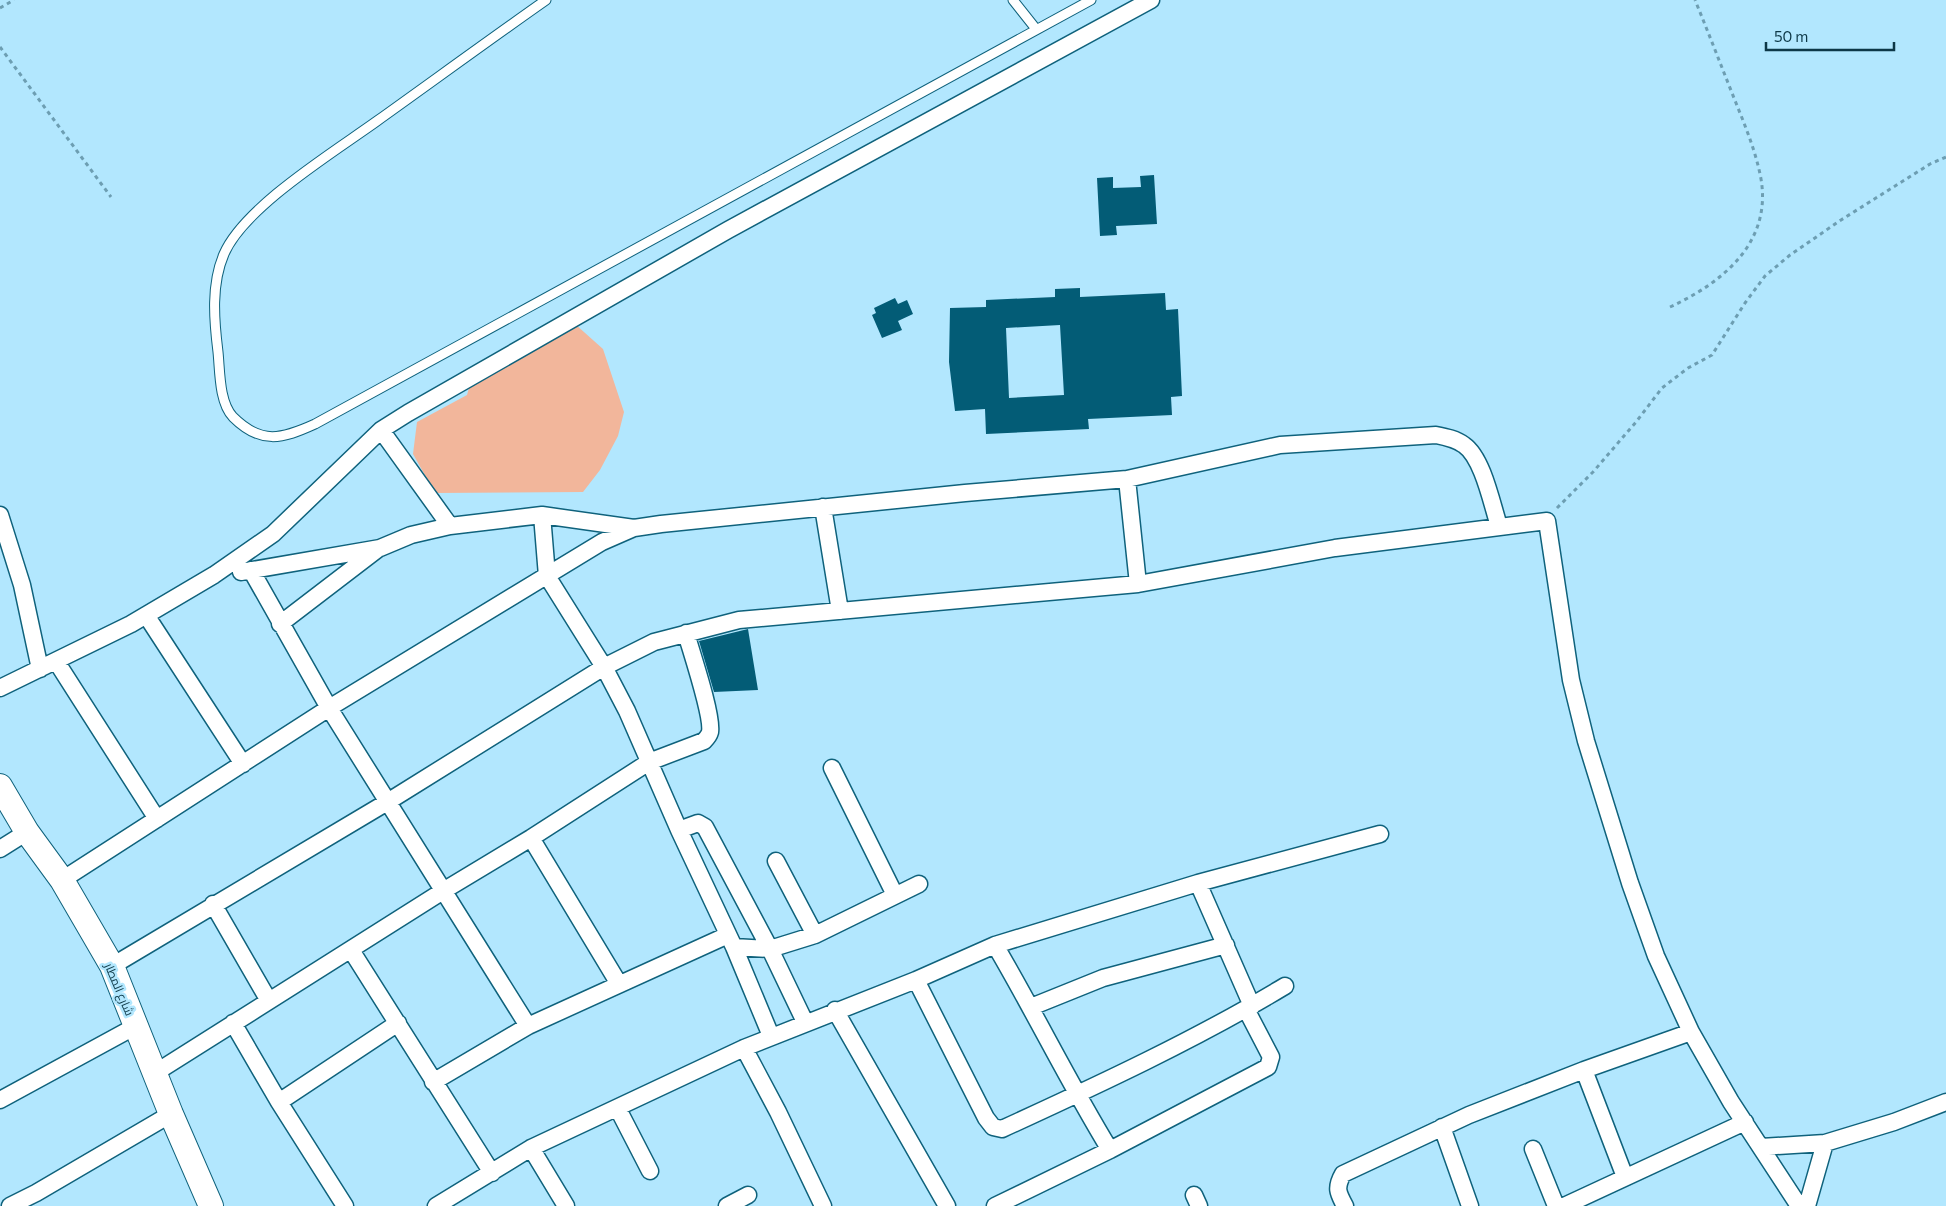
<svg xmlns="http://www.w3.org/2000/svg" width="1946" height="1206" font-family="Commissioner,Cairo,sans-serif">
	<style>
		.green { fill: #f2b69b }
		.building { fill: #035c76; fill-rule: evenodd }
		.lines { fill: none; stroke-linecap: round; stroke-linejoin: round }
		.lane-casing { stroke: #0f627c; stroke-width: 11 }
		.street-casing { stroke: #0f627c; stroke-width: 19 }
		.secondary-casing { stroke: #0f627c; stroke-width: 26 }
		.path { stroke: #6d9eb2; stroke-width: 3; stroke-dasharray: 4 4; stroke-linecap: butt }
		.lane { stroke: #fff; stroke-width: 9 }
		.street { stroke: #fff; stroke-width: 16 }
		.secondary { stroke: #fff; stroke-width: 24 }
		.labels { text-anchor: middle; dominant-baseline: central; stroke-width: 5; stroke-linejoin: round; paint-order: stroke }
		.street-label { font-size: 12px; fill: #0d3847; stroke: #b2e7fe }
	</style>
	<rect width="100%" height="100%" fill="#b2e7fe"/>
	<path class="green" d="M 575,324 L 603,349 L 624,412 L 618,436 L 600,470 L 583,492 L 435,493 L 413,454 L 417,422 L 467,395 L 471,381 Z"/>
	<path class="building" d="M 1154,175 L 1157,224 L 1116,226 L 1117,235 L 1100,236 L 1097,178 L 1113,177 L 1113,188 L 1141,187 L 1140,176 Z
		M 1080,288 L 1080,297 L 1165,293 L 1166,310 L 1178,309 L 1182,396 L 1171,397 L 1172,415 L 1088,419 L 1089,429 L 986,434 L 985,409 L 955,411 L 949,362 L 950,308 L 986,307 L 986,300 L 1055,297 L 1055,289 ZM 1060,325 L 1064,395 L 1009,398 L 1006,328 Z
		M 895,298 L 898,304 L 907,300 L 913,314 L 898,321 L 902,330 L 882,338 L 872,315 L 876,313 L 874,308 Z
		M 748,629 L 758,690 L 714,692 L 699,641 Z"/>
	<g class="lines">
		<defs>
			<path id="lane" d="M 546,0 C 489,40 433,81 377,121 C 334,152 244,207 224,254 C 211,284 214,320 218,352 C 220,371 219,402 233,417 C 261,445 282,439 315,424 L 1091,0
				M 1013,0 L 1036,29"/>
			<path id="street" d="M 381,430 L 450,526
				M 1127,479 L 1138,584
				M 823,507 L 840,611
				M 0,515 L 22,585 L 40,669
				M 542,515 L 547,576 L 604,667 L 627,711 L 679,830 L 734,947 L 771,1036
				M 251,570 L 329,708 L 528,1026
				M 241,572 L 380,548 L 411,535 L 450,526 L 542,515 L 634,528
				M 146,615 L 243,764
				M 280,624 L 378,549
				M 56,661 L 157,819
				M 0,688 L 131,624 L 214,575 L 273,534 L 381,430 L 408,413 L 728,230 L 1151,0
				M 832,768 L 895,895
				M 679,830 L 698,823 L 705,827 L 770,949 L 805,1022
				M 531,838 L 619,984
				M 0,849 L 27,832
				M 776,861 L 815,935
				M 62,880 L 329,708 L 602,542 L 634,528 L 661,524 L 965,493 L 1127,479 L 1280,445 L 1436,435 C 1446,437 1456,439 1464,445 C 1483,458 1492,505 1499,526
				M 1198,883 L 1252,1006
				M 213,904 L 269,1001
				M 995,945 C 1035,1013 1069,1083 1110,1150
				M 734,947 L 770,949 L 815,935 L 919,884
				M 351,950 L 492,1173
				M 112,966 L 389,801 L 604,667 L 654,642 L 739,620 L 1138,584 L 1335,548 L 1547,521 L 1571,680 L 1586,741 L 1630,883 L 1656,956 L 1691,1032 L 1731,1102 L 1799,1206
				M 916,980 L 986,1118 L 993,1127 L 1002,1129 C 1098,1085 1195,1040 1285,986
				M 1031,1007 L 1103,978 L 1226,945
				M 835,1010 L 947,1206
				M 233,1023 L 279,1102 L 345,1206
				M 744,1048 L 778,1112 L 823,1206
				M 1584,1070 L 1625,1177
				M 155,1073 L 443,891 L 531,838 L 649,762 L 704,741 C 707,738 709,736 710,732 C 713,716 691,651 686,633
				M 433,1082 L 528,1026 L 728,935
				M 0,1100 L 136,1026
				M 279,1102 L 398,1023
				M 618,1109 L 650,1171
				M 1442,1127 L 1470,1206
				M 1761,1147 L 1825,1143 L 1894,1122 L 1946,1102
				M 531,1148 L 566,1206
				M 1533,1149 L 1556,1206
				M 1194,1195 L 1199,1206
				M 10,1206 L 36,1193 L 171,1114
				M 436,1206 L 531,1148 L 744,1048 L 916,980 L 995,945 L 1198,883 L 1380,834
				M 727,1206 L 748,1195
				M 995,1206 L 1110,1150 L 1268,1067 L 1271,1057 L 1246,1009
				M 1345,1206 C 1338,1193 1335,1188 1343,1174 L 1469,1115 L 1584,1070 L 1691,1032
				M 1564,1206 L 1745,1122
				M 1807,1206 L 1825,1143"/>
			<path id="secondary" d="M 0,786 L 27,832 L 62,880 L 112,966 L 171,1114 L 211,1206"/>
		</defs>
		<use href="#lane" class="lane-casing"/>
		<use href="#street" class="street-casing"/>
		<use href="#secondary" class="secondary-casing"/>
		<path class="path" d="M 0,8 L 14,0
			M 0,47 L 111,197
			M 1670,307 C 1722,283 1772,243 1761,179 C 1756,152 1746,128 1736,103 C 1722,68 1709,34 1695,0
			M 1557,508 L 1593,472 L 1636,422 L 1662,388 L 1688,368 L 1712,355 L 1745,303 L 1765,276 L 1790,255 L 1841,220 L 1930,164 L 1946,157"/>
		<use href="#lane" class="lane"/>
		<use href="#street" class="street"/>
		<use href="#secondary" class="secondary"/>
	</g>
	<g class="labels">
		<g class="street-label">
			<text transform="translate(120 989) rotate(67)">شارع المطار</text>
		</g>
	</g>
	<path d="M1766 42v8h128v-8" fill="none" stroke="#0d3847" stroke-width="2.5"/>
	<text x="1774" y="42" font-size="15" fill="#0d3847" stroke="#b2e7fe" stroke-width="4" paint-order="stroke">50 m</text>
</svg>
